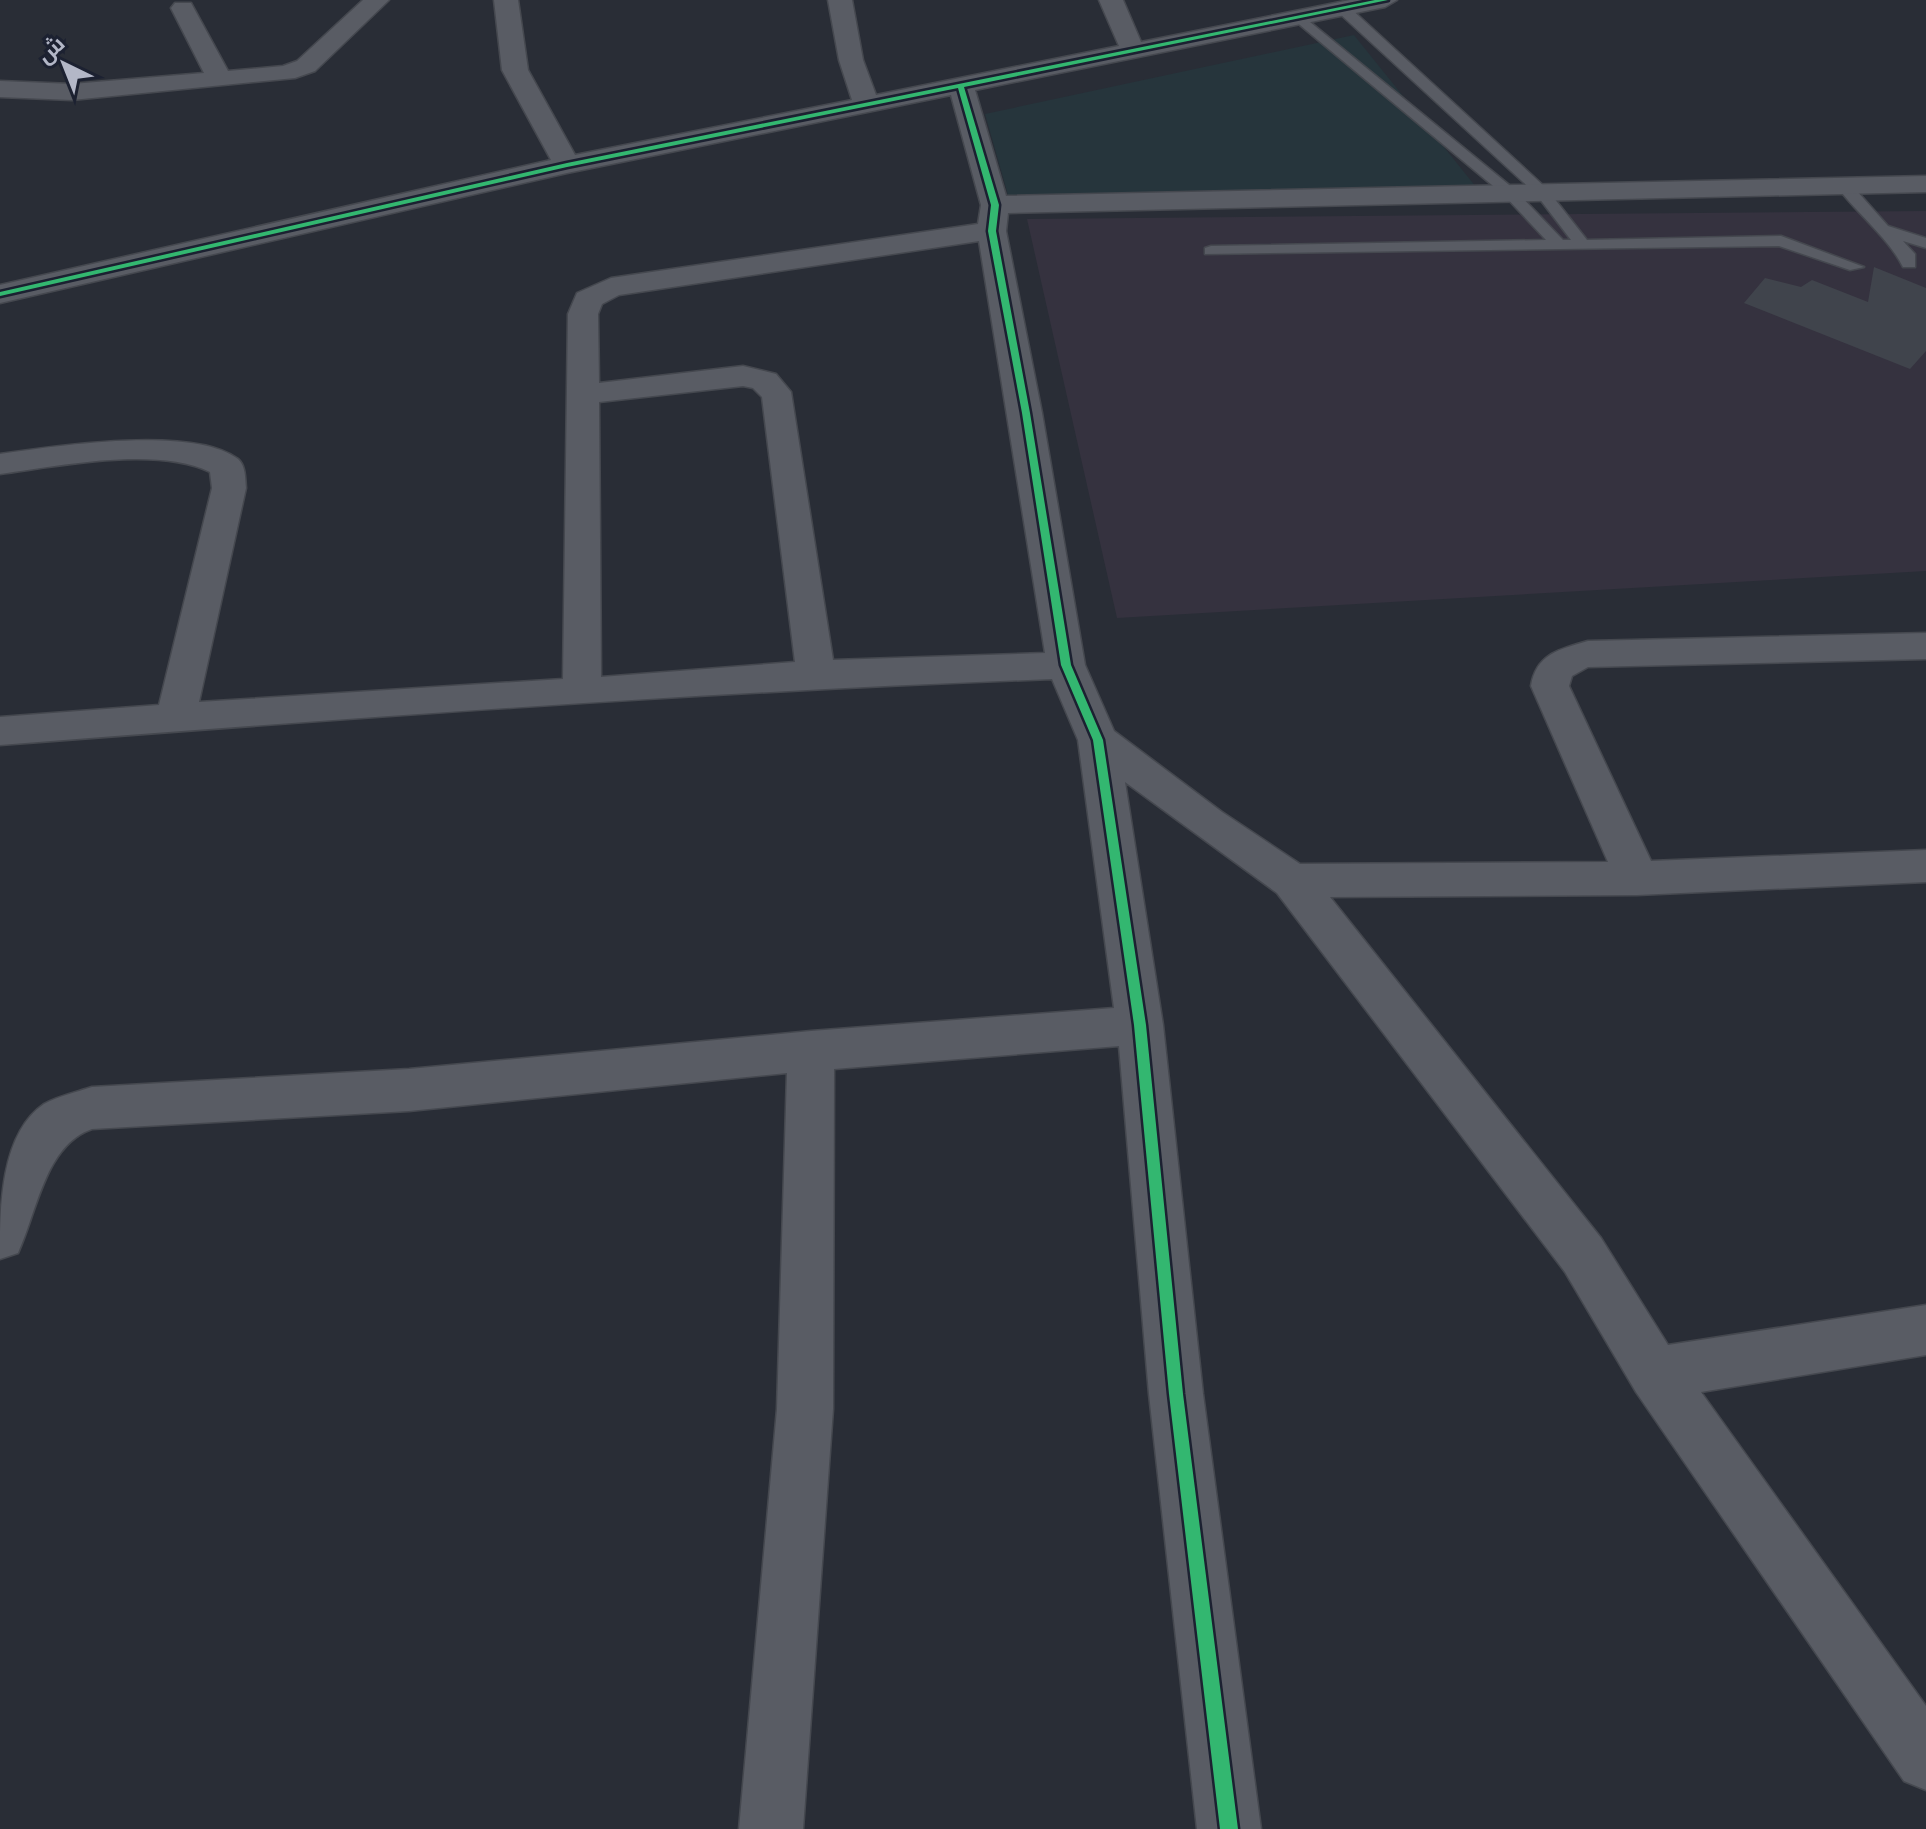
<svg xmlns="http://www.w3.org/2000/svg" width="1926" height="1829" font-family="'PT Sans',Cairo,sans-serif">
	<style>
		.medical { fill: #35323f }
		.green { fill: #26353c }
		.building { fill: #40444c }
		.lines { fill: none; stroke-linecap: round; stroke-linejoin: round }
		.lane-casing { stroke: #45484f; stroke-width: 3 }
		.street-casing { stroke: #45484f; stroke-width: 3 }
		.lane { fill: #595c64; fill-rule: evenodd }
		.street { fill: #595c64; fill-rule: evenodd }
		.cycleway-casing { stroke: #1c2131; stroke-width: 5 }
		.cycleway { fill: #33b770; fill-rule: evenodd }
	</style>
	<rect width="100%" height="100%" fill="#292d36"/>
	<path class="medical" d="M 1926,211 L 1926,571 L 1117,618 L 1027,219 Z"/>
	<path class="green" d="M 1354,35 L 1476,187 L 1008,195 L 985,114 Z"/>
	<path class="building" d="M 1874,267 L 1926,288 L 1926,351 L 1910,369 L 1744,303 L 1765,278 L 1801,287 L 1812,280 L 1868,302 Z"/>
	<g class="lines">
		<defs>
			<path id="lane" d="M 1338,6 L 1348,6 L 1546,188 L 1587,240 L 1781,236 L 1864,267 L 1850,270 L 1779,246 L 1205,254 L 1205,248 L 1211,246 L 1546,240 L 1504,195 L 1294,20 L 1292,17 L 1299,13 L 1514,189 L 1563,240 L 1571,240 L 1536,194 L 1338,12 Z
				M 1838,181 L 1848,181 L 1888,226 L 1926,238 L 1926,248 L 1903,241 L 1915,254 L 1915,267 L 1903,267 C 1888,237 1856,213 1835,184 Z"/>
			<path id="street" d="M 363,0 L 389,0 L 315,71 L 295,78 L 72,100 L 0,97 L 0,81 L 72,84 L 204,73 L 171,8 L 175,3 L 191,3 L 228,71 L 283,66 L 297,61 Z
				M 494,0 L 518,0 L 528,70 L 575,155 L 852,100 L 839,60 L 828,0 L 852,0 L 863,60 L 876,95 L 1119,46 L 1099,0 L 1123,0 L 1141,42 L 1350,0 L 1397,0 L 1385,7 L 975,90 L 1006,196 L 1926,176 L 1926,192 L 1008,213 L 1006,231 L 1042,413 L 1085,665 L 1114,731 L 1222,812 L 1300,864 L 1608,862 L 1531,686 C 1536,654 1560,649 1588,641 L 1926,633 L 1926,659 L 1588,667 L 1572,676 L 1569,686 L 1651,861 L 1926,850 L 1926,882 L 1637,895 L 1330,897 L 1601,1238 L 1668,1345 L 1926,1305 L 1926,1355 L 1701,1392 L 1926,1706 L 1926,1790 L 1904,1781 L 1636,1392 L 1565,1272 L 1277,893 L 1125,782 L 1163,1025 L 1203,1394 L 1261,1829 L 1197,1829 L 1149,1394 L 1119,1046 L 834,1069 L 833,1409 L 803,1829 L 739,1829 L 777,1409 L 787,1073 L 409,1111 L 92,1129 C 45,1145 37,1212 18,1253 L 0,1259 C 0,1208 0,1134 44,1104 C 58,1096 77,1092 92,1087 L 409,1069 L 811,1031 L 1114,1008 L 1078,740 L 1052,679 C 701,692 350,718 0,745 L 0,717 L 159,705 L 212,488 L 210,472 C 155,446 60,466 0,474 L 0,454 C 55,446 193,425 238,459 C 246,466 245,479 246,488 L 199,702 L 563,679 L 568,314 L 577,293 L 611,278 L 978,224 L 981,205 L 951,95 L 567,173 L 0,303 L 0,285 L 551,160 L 502,70 ZM 979,241 L 1045,653 L 833,660 L 791,392 L 776,374 L 743,366 L 599,383 L 598,314 L 602,304 L 619,295 ZM 743,386 L 753,388 L 762,397 L 795,662 L 601,677 L 599,402 Z"/>
		</defs>
		<use href="#lane" class="lane-casing"/>
		<use href="#street" class="street-casing"/>
		<use href="#lane" class="lane"/>
		<use href="#street" class="street"/>
		<defs>
			<path id="cycleway" d="M 1375,0 L 1388,0 L 964,87 L 999,205 L 996,231 L 1030,413 L 1071,665 L 1103,740 L 1146,1025 L 1183,1394 L 1238,1829 L 1220,1829 L 1169,1394 L 1134,1025 L 1093,740 L 1061,665 L 1022,413 L 988,231 L 991,205 L 958,88 L 567,167 L 0,296 L 0,292 L 567,163 Z"/>
		</defs>
		<use href="#cycleway" class="cycleway-casing"/>
		<use href="#cycleway" class="cycleway"/>
	</g>
	<g transform="translate(64 64) rotate(317)" stroke="#1c2131" stroke-width="6" paint-order="stroke">
	<path d="M0-6L14 30L0 20L-14 30Z" fill="#b3b7c7"/>
	<text y="-12" font-size="22" font-weight="bold" text-anchor="middle" fill="#b3b7c7">ش</text>
	</g>
</svg>
